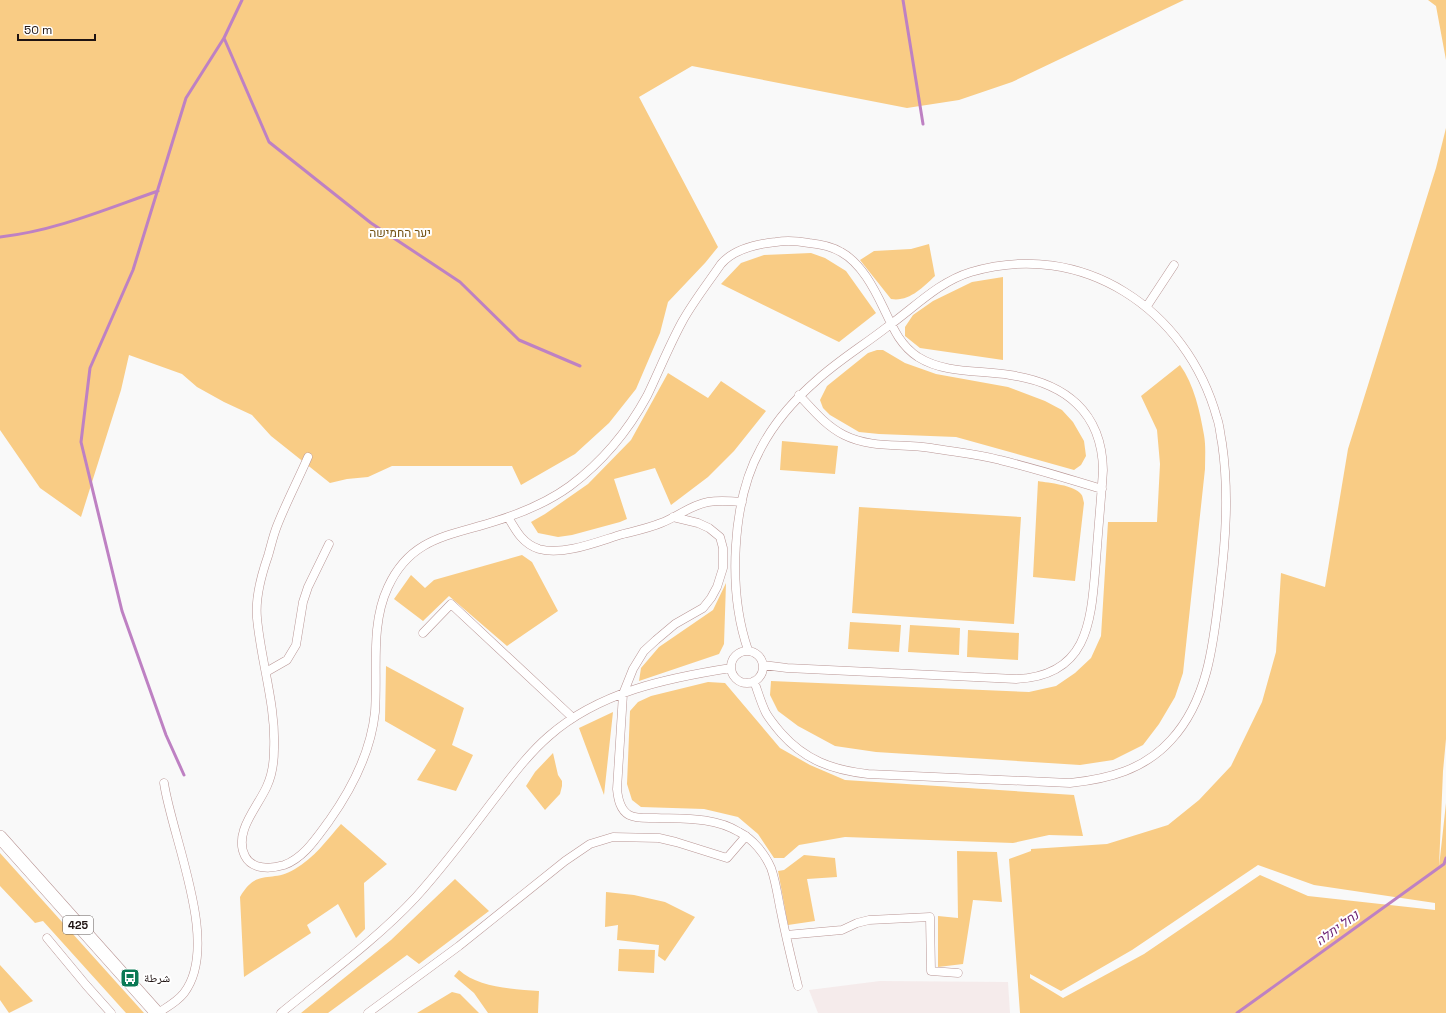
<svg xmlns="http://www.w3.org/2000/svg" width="1446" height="1013" font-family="'Space Grotesk','Noto Naskh Arabic',Heebo,sans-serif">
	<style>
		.built { fill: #f5ebeb }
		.green { fill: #f9cc85; fill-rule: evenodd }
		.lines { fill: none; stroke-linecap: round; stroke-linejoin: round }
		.stream { stroke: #be81c3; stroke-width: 3 }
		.minor-casing { stroke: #b99695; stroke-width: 9 }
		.primary-casing { stroke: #b99695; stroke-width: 14 }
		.minor { stroke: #fff; stroke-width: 8 }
		.primary { stroke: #fff; stroke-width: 13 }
		.labels { text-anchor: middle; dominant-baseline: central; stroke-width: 4; stroke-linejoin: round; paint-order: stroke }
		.shield { fill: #fff; stroke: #625a59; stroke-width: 1 }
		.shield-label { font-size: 11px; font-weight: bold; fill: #1f1312 }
		.park-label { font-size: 12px; fill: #735112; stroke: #fff }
		.poi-label { font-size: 12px; fill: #1f1312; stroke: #fff; text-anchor: start }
		.water-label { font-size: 13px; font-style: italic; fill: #6d2474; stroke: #fff }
	</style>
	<rect width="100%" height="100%" fill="#f9f9f9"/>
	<path class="built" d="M 880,981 L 1008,982 L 1010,1013 L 818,1013 L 809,990 Z"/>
	<path class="green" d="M 0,0 L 1184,0 L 1012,82 L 959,100 L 907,108 L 692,66 L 639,97 L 718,247 L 705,263 L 668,302 L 660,333 L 636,389 L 609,423 L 575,454 L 521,485 L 512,466 L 392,466 L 368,477 L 347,479 L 330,483 L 271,436 L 252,415 L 224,402 L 197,387 L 182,374 L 129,355 L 121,390 L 81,517 L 40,488 L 0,430 Z
		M 1428,0 L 1446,0 L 1446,60 L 1436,6 Z
		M 1446,128 L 1446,739 L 1443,771 L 1439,867 L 1446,803 L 1446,1013 L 1020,1013 L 1009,859 L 1031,851 L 1031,849 L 1107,844 L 1168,825 L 1199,800 L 1231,766 L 1262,702 L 1276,652 L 1281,573 L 1325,587 L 1348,449 L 1436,168 ZM 1258,865 L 1314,885 L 1435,903 L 1435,910 L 1308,896 L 1260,875 L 1144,954 L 1063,998 L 1030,978 L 1030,974 L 1061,991 L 1132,950 Z
		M 929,244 L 935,276 C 922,288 909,302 891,299 L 860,260 L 874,251 L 911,249 Z
		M 811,253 L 825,258 L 846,271 L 876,313 L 839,342 L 721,284 L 741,263 L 764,255 Z
		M 1003,277 L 1003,360 L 920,348 L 905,336 L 905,327 L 913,315 L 933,301 L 972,282 Z
		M 877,350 L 883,350 L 905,363 L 936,374 L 1008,387 L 1045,401 L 1062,410 L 1073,422 L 1084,441 L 1086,456 L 1081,465 L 1074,470 L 956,437 L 879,434 L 859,432 L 830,415 L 823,408 L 820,400 L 827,386 L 868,353 Z
		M 1180,365 C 1194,384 1200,412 1204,435 C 1206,446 1205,458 1205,469 L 1183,673 L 1175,697 L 1159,724 L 1143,745 L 1113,760 L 1080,765 L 876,752 L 835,746 L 798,726 L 778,711 L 770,695 L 771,681 L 1029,692 L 1056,686 L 1075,673 L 1091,658 L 1101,636 L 1108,522 L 1157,522 L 1160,464 L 1157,430 L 1141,396 Z
		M 668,373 L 708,398 L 721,381 L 766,411 L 734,451 L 708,477 L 671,505 L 655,468 L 614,479 L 627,519 L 620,522 L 572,535 L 558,537 L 538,533 L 531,522 L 545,514 L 588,484 L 631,440 Z
		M 782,441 L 838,446 L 835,474 L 780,470 Z
		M 1038,481 C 1049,483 1074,485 1081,494 C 1083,496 1083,500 1084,503 L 1075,581 L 1033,577 Z
		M 859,507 L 1021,517 L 1014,624 L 852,613 Z
		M 522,555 L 532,562 L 558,611 L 507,646 L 449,596 L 423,621 L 394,599 L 411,575 L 425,588 L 434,580 Z
		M 726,583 L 724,644 L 719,654 L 639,681 L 641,668 L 659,647 L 713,610 Z
		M 850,622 L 901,625 L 899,652 L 848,649 Z
		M 910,625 L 960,628 L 959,655 L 908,652 Z
		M 968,630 L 1019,633 L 1018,660 L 967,657 Z
		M 386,666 L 464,708 L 452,745 L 473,755 L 456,791 L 417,780 L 436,750 L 385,721 Z
		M 708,682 L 725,683 L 780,748 L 810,765 L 845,780 L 1074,795 L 1083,836 L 1049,835 L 1013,843 L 845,837 L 799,845 L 784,858 L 774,858 L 758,834 L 738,817 L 704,809 L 641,807 L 632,800 L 627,784 L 630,711 L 638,702 L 651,696 Z
		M 613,712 L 604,795 L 579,728 Z
		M 553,753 L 558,775 L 562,781 L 562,786 L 560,794 L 545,810 L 526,786 L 535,772 Z
		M 341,824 L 387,864 L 364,883 L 365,929 L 356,938 L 338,904 L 307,925 L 311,933 L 244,977 L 240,897 C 257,867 271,884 295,869 C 314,858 327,840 341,824 Z
		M 957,851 L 997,852 L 1002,902 L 973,900 L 963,964 L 938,967 L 938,916 L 958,918 Z
		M 0,853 L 144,1013 L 126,1013 L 43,921 L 35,923 L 0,886 Z
		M 804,855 L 835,858 L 837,877 L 807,879 L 815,921 L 788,925 L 778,871 L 784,870 Z
		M 455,879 L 489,911 L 419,964 L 407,955 L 328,1013 L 301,1013 L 391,940 Z
		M 606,892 L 634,895 L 665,902 L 695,917 L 665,961 L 658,956 L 659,945 L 617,940 L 618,925 L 605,927 Z
		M 619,949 L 655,950 L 654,973 L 618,971 Z
		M 0,965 L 33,1001 L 9,1013 L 0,1000 Z
		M 459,970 C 478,988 515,989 539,991 L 538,1013 L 488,1013 L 474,993 L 454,976 Z
		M 452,992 L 460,994 L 479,1013 L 417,1013 Z"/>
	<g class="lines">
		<path class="stream" d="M 903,0 L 923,124
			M 224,38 L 269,142 L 371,223 L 460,282 L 519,340 L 580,366
			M 0,237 C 55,231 106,209 158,191
			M 184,775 L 166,735 L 122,611 L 81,442 L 90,368 L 133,270 L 186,98 L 224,38 L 242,0
			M 1237,1013 L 1444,864 L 1446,858"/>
		<defs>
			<path id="minor" d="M 1147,306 L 1174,265
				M 799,395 C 813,410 826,426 844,435 C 872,449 902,443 931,448 C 954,452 977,454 1000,460 C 1034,468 1068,479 1102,489
				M 308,457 C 298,480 286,503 277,526 C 273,536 271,546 268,556 C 261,576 255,597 257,618 C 261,662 276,705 274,749 C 274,762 272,775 267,786 C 258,807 233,832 245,856 C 252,870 271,869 284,865 C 304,858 317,837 329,821 C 351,790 371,751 375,712 C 378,671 370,625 388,587 C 411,537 450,536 496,521 C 522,513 548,502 570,486 C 602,462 628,431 647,396 C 659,371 669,346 682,322 C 693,302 708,283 721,264 C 734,249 756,244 776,242 C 787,240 798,241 809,243 C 819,244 831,246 841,252 C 861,263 874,288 884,309 C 893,328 900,345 918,357 C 945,374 980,370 1010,375 C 1065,383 1102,412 1103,470 C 1101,501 1098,531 1096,561 C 1091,619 1090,676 1016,679 L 787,668 L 763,665
				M 508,517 C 516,531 523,544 539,549 C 564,556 599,541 623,534 C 635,531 649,528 661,523 C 677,517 691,505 708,502 C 719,500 731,501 742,502
				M 673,517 L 698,523 L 709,528 L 720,537 L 723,548 L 723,568 L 717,587 L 711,598 L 703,608 L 675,624 L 656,640 L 644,651 L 633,669 L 623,694 L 617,789 C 618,799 620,810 629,815 C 637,819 648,818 656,818 C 685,819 714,817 739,832 C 753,839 765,854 771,868 C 776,882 778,898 781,912 C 786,937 792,962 798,986
				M 423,633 L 451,604 L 573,718
				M 748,650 C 728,592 731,502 761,448 C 775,421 794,400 817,380 C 839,360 864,345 887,327 C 914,308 938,282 971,272 C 1082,239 1187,309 1217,418 C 1220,426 1220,434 1222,443 C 1229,491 1226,538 1220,587 C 1214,639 1209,699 1171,740 C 1144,770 1108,779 1070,783 L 868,774 C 832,770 805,760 781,733 C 776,727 770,720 766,713 C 761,703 758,692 754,681
				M731 667a16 16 0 1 1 32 0a16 16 0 1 1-32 0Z
				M 266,672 L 287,660 L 296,645 L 303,602 L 308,587 L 329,544
				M 786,935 L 842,930 L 857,923 L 869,920 L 930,917 L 931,971 L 958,973
				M 47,938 L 86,985 L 111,1013
				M 158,1013 C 167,1007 177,1002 184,993 C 221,945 172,838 164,783
				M 281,1013 C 326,976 377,939 416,897 C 443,867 468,834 492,802 C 510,779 527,755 549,736 C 599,692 667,678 731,668
				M 368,1013 L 459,946 L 565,861 L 590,844 L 613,837 L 659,838 L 676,842 L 727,858 L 746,836"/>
			<path id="primary" d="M 0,837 L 157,1013"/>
		</defs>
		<use href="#minor" class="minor-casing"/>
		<use href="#primary" class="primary-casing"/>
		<use href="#minor" class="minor"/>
		<use href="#primary" class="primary"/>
	</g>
	<defs>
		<symbol id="bus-square" viewBox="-11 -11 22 22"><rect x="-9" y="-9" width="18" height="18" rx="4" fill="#0b7a55" stroke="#fff"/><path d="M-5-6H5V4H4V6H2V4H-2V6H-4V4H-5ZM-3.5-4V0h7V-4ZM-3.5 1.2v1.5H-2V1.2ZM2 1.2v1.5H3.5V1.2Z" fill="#fff"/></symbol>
	</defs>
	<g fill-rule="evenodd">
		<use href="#bus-square" x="119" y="967" width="22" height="22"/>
	</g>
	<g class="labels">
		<rect class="shield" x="63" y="916" width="30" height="18" rx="3"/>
		<g class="shield-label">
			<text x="78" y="925">425</text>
		</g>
		<g class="park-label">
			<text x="400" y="233">יער החמישה</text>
		</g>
		<g class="poi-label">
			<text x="144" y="978">شرطة</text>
		</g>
		<g class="water-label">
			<text transform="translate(1337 928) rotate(-36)">נחל יתלה</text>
		</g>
	</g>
	<path d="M18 34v6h77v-6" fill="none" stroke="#1f1312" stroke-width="2"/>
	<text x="24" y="34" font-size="12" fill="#1f1312" stroke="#ffffff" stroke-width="3" paint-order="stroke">50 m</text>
</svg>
